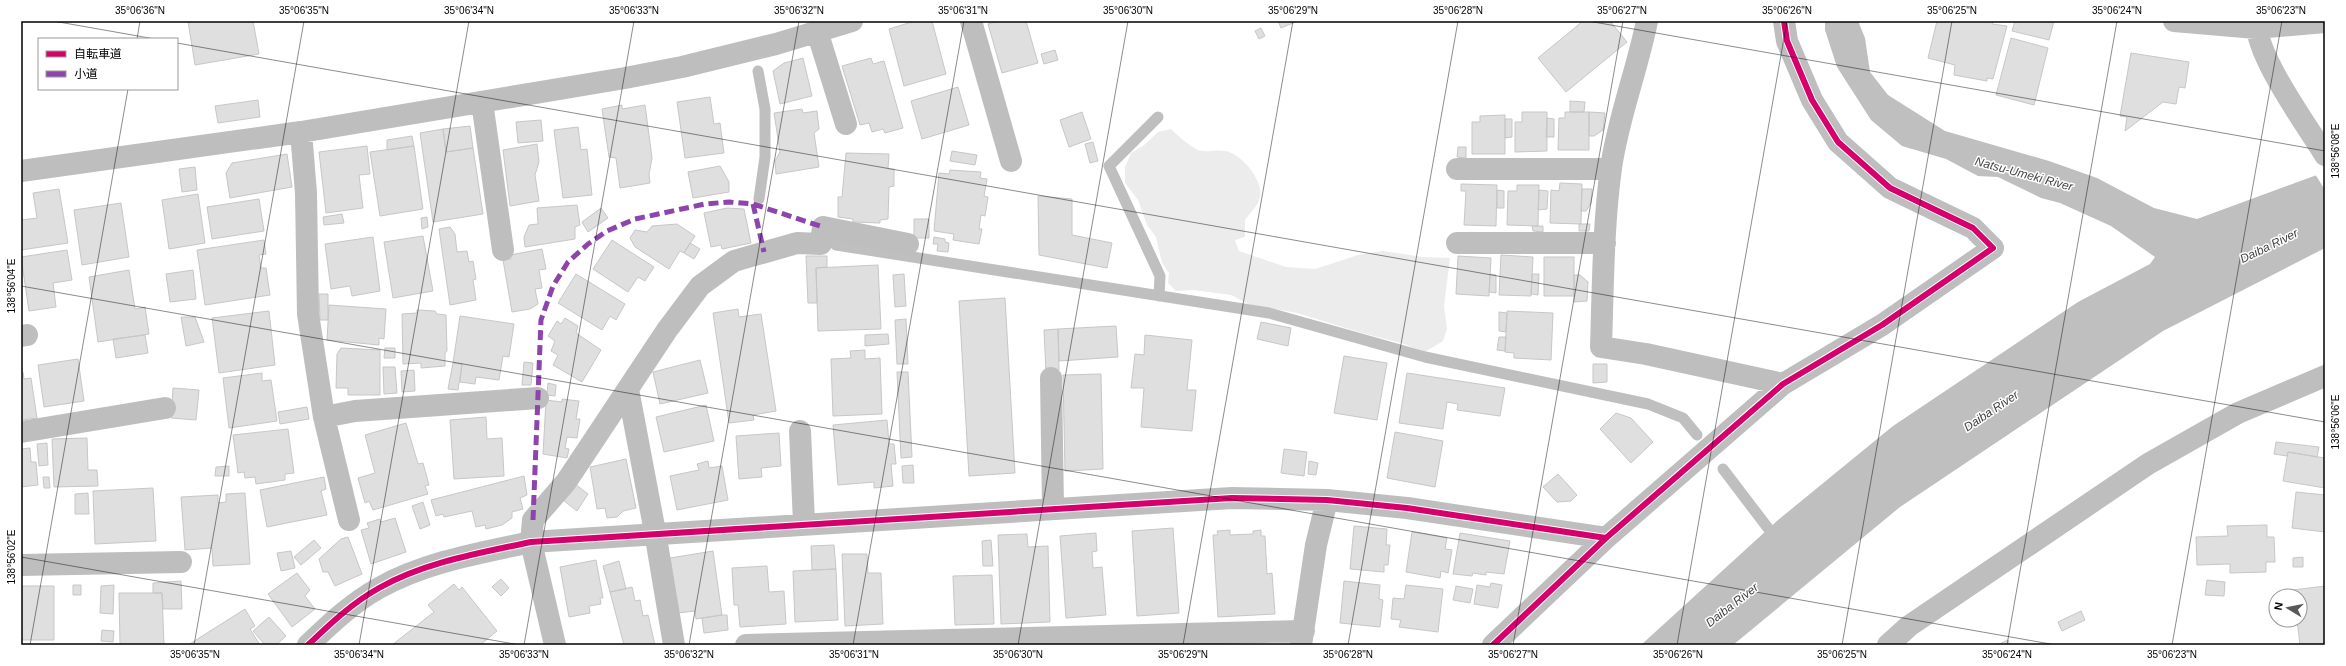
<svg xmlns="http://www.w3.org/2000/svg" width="2346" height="666" font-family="Helvetica,'Noto Sans JP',sans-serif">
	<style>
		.green { fill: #ececec }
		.water { fill: #bfbfbf }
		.pier { fill: #fff }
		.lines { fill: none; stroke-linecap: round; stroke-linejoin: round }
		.stream { stroke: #bfbfbf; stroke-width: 11 }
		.building { fill: #dfdfdf; stroke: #c7c7c7 }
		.minor { stroke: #bebebe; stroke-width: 22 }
		.quiet { stroke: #8e44ad; stroke-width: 5; stroke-dasharray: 10 5; stroke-linecap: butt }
		.cycleway-casing { stroke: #fff; stroke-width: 8 }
		.cycleway { stroke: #d6006c; stroke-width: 6 }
		.ticks { fill: none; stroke: #000; stroke-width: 1; stroke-opacity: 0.45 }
		.labels { text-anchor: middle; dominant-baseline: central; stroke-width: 3; stroke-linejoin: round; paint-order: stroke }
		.water-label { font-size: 12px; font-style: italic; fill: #444; stroke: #fff }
		.neatline { fill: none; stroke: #000; stroke-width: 1.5 }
		.ticks-label { font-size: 10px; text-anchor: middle; fill: #000 }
	</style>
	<rect width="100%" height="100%" fill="#fff"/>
	<path class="green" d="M 1171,129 C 1179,137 1187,144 1198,150 C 1205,153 1217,149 1225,151 C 1241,153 1264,181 1260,197 C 1258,206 1251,212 1245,220 L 1245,237 L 1235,240 L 1239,251 L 1286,267 L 1315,269 L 1358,255 L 1383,251 L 1423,257 L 1450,258 L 1444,306 L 1447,329 L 1443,341 L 1425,352 L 1401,343 L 1362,333 L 1297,313 L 1248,304 L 1231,295 L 1193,290 L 1176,291 L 1168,283 L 1169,273 L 1162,263 L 1156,237 L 1147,225 L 1138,200 L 1125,183 L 1125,167 L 1131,153 L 1143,146 L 1158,132 Z"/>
	<path class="water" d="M 1825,21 L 1858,21 L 1865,38 L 1870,72 L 1888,95 L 1945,131 L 2049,161 L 2097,178 L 2154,208 L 2197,219 L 2325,172 L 2325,248 L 2163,331 L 1900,507 L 1733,645 L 1641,645 L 1778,520 L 1893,426 L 2078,302 L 2150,264 L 2155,257 L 2111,226 L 2060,203 L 2041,198 L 1998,177 L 1978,176 L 1946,159 L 1902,146 L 1871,120 L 1837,67 L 1825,30 Z"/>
	<path class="pier" d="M 2325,170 L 2325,190 L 2315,174 Z"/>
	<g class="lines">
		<path class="stream" d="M 758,71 L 765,109 L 765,157 L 759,199
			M 1158,117 L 1109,166 L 1160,276 L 1159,296
			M 836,245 L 1269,313 L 1425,357 L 1648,404 L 1683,418 L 1697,435
			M 1723,469 L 1777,540"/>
	</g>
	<path class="building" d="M 188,21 L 253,21 L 259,54 L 195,65 Z
		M 915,21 L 932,21 L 946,74 L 904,86 L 889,29 Z
		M 998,21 L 1026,21 L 1038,63 L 1002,73 L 988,24 Z
		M 1278,21 L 1298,21 L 1281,28 Z
		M 1583,21 L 1610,21 L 1627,42 L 1566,92 L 1538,58 Z
		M 1937,21 L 1993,21 L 1992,24 L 2007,26 L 1993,79 L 1987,78 L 1987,81 L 1954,75 L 1955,65 L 1928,58 Z
		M 2015,21 L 2054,21 L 2049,40 L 2012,31 Z
		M 1261,28 L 1265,36 L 1259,39 L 1255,31 Z
		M 2011,38 L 2048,48 L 2034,105 L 1996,95 Z
		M 1055,50 L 1058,60 L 1044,64 L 1041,54 Z
		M 2131,53 L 2189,62 L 2185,88 L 2179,87 L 2176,104 L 2163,102 L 2125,131 L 2127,117 L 2120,116 Z
		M 803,58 L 812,96 L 780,104 L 773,71 L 784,63 Z
		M 871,58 L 873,64 L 884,61 L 903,128 L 885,133 L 883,129 L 872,132 L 869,123 L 860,125 L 842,66 Z
		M 958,87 L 969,125 L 922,139 L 911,101 Z
		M 710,97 L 714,124 L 720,123 L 724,153 L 685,158 L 677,102 Z
		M 258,100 L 260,117 L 218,123 L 215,106 Z
		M 1570,101 L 1585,102 L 1584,112 L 1570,112 Z
		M 622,105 L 622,109 L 645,105 L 652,158 L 649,174 L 650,183 L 620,188 L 616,158 L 609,157 L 602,109 Z
		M 802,109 L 803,113 L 817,111 L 819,129 L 814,133 L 819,167 L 776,174 L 775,161 L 780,152 L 774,113 Z
		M 1082,112 L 1091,139 L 1069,147 L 1060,120 Z
		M 1522,112 L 1547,112 L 1547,151 L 1515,152 L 1515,122 L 1522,122 Z
		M 1565,112 L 1589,112 L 1589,150 L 1558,150 L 1559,118 L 1565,118 Z
		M 1589,112 L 1605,113 L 1603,130 L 1594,136 L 1589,136 Z
		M 1505,115 L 1505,154 L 1472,154 L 1472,122 L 1480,122 L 1480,116 Z
		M 1547,118 L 1554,119 L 1554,137 L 1546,137 Z
		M 1505,119 L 1512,119 L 1512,137 L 1505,138 Z
		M 541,120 L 543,141 L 518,143 L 516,122 Z
		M 470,126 L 473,148 L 446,152 L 443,129 Z
		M 578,127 L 581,150 L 587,149 L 592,195 L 563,198 L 554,130 Z
		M 443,129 L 446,152 L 473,148 L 483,214 L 433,222 L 420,133 Z
		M 412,136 L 414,146 L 387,150 L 387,140 Z
		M 1093,142 L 1098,161 L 1090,163 L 1085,144 Z
		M 537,144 L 539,162 L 535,175 L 539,201 L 510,206 L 503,150 Z
		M 367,146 L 370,174 L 359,175 L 363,208 L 326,213 L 319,152 Z
		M 414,146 L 423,209 L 380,216 L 370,152 Z
		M 1458,147 L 1466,147 L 1466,158 L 1457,157 Z
		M 952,151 L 977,155 L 975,165 L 950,161 Z
		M 846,153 L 889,154 L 888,169 L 894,169 L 894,186 L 889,187 L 888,219 L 880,220 L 880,223 L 853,222 L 853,219 L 838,217 L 838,197 L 842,197 Z
		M 287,154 L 292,187 L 230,198 L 226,173 L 232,163 Z
		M 720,166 L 729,182 L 729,192 L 693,198 L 688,172 Z
		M 195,167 L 197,190 L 182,192 L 179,169 Z
		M 950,170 L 981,172 L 980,178 L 987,179 L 984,196 L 988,197 L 985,216 L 981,215 L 979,229 L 982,229 L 979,244 L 953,240 L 954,234 L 934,231 L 939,173 L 949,174 Z
		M 1560,183 L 1582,184 L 1581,224 L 1550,223 L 1551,190 L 1559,191 Z
		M 1461,184 L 1497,185 L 1496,226 L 1464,225 L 1466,191 L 1461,191 Z
		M 1517,185 L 1539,185 L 1538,226 L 1507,225 L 1508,191 L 1517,191 Z
		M 59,189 L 68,243 L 21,250 L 21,220 L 37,218 L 33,193 Z
		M 1582,189 L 1592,189 L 1591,203 L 1586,211 L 1581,211 Z
		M 1497,190 L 1504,191 L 1504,208 L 1497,208 Z
		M 1539,190 L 1548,191 L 1547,209 L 1538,210 Z
		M 198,194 L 205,243 L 169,249 L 162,200 Z
		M 1038,196 L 1072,199 L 1072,235 L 1112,243 L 1107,268 L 1039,255 Z
		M 259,199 L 264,231 L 212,239 L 207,207 Z
		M 121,203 L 129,257 L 82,265 L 74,210 Z
		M 577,205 L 580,225 L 575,227 L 575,239 L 525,247 L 524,237 L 529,225 L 538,224 L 537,208 Z
		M 601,208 L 608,218 L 588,232 L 582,222 Z
		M 727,208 L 744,209 L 751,243 L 722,249 L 721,245 L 711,247 L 704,213 Z
		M 342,214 L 344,223 L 324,225 L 323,217 Z
		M 427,217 L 428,227 L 422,229 L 421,218 Z
		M 914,219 L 929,219 L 929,238 L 914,238 Z
		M 677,224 L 695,236 L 684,253 L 680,251 L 669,269 L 635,247 L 630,238 L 635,230 L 647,232 L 652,226 Z
		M 1579,224 L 1590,224 L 1589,231 L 1579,231 Z
		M 1532,226 L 1543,226 L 1543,232 L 1533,231 Z
		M 450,227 L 455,234 L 457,252 L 467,251 L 469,262 L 473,261 L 476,279 L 473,280 L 476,300 L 450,305 L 439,229 Z
		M 423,236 L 433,291 L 393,298 L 384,242 Z
		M 373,237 L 380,291 L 352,296 L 350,286 L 331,289 L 325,244 Z
		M 934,237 L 945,239 L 945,242 L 949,243 L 948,252 L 937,251 L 938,244 L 933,244 Z
		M 264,240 L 266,254 L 259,255 L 261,268 L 266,268 L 270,295 L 205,305 L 197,250 Z
		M 612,240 L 654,267 L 645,281 L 638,277 L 628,292 L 593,269 Z
		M 690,243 L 700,249 L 694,259 L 684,253 Z
		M 542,249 L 546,269 L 539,270 L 542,288 L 535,289 L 538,304 L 530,309 L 512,312 L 503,260 L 511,259 L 510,255 Z
		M 67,250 L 72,280 L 53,283 L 56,307 L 29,311 L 21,257 Z
		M 1501,255 L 1533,257 L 1531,296 L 1499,295 Z
		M 806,256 L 827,256 L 827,267 L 816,268 L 817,303 L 808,303 Z
		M 1458,256 L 1491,258 L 1489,296 L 1456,294 Z
		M 1544,257 L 1574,257 L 1574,296 L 1544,296 Z
		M 878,265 L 881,329 L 818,331 L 816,268 Z
		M 129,270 L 135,309 L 145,307 L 149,334 L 98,342 L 89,277 Z
		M 193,270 L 196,299 L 170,302 L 166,274 Z
		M 576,274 L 625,304 L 616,320 L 610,316 L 602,330 L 558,303 Z
		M 904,274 L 906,306 L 895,307 L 893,275 Z
		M 1490,274 L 1496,275 L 1496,293 L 1489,292 Z
		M 1532,274 L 1539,274 L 1538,295 L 1531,294 Z
		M 1574,275 L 1580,275 L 1588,282 L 1587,301 L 1574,302 Z
		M 319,294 L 328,294 L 328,320 L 320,320 Z
		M 1005,298 L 1015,473 L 969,476 L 959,301 Z
		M 329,305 L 386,309 L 384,339 L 379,338 L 379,345 L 327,340 Z
		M 738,309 L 739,317 L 761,314 L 776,411 L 753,415 L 754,420 L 729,423 L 713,313 Z
		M 417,310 L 435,311 L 437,314 L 446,315 L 447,351 L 445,353 L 445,366 L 421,368 L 421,363 L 403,364 L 402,314 L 417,313 Z
		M 269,311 L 275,365 L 219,373 L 212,318 Z
		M 1507,311 L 1553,313 L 1551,360 L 1514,358 L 1514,353 L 1505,352 Z
		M 1499,312 L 1507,313 L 1506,332 L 1499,331 Z
		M 460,316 L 514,324 L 509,357 L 503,356 L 499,380 L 476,377 L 475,384 L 460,382 L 462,364 L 453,363 Z
		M 181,317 L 195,317 L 204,342 L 186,346 Z
		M 565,318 L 578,326 L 576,333 L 601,350 L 582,382 L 553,365 L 558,355 L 551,351 L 555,341 L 548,336 L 557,321 L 561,324 Z
		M 906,319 L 908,364 L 897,364 L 895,320 Z
		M 1261,322 L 1291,328 L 1288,346 L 1257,339 Z
		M 1116,326 L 1118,357 L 1059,361 L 1058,329 Z
		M 1058,329 L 1059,370 L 1046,372 L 1044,330 Z
		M 888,334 L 889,344 L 865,346 L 865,335 Z
		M 145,335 L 148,353 L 116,358 L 113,339 Z
		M 1145,335 L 1192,340 L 1187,390 L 1196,390 L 1192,431 L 1141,427 L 1144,388 L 1131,388 L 1135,354 L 1144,355 Z
		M 1499,337 L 1506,337 L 1505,351 L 1497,350 Z
		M 341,348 L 380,350 L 380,395 L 348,395 L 348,388 L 336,388 L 337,354 Z
		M 385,348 L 395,348 L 395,358 L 384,358 Z
		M 865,350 L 865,359 L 880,358 L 882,414 L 833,416 L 831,359 L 851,358 L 850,351 Z
		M 1344,356 L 1387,363 L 1377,420 L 1334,413 Z
		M 78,359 L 84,401 L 44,407 L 38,365 Z
		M 700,360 L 708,393 L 660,404 L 653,372 Z
		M 524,362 L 533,363 L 531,385 L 522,385 Z
		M 453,363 L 462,364 L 458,390 L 448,389 Z
		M 1593,364 L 1607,364 L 1607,382 L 1593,383 Z
		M 383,367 L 395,367 L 397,393 L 384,394 Z
		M 414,370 L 415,391 L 402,392 L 401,371 Z
		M 21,372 L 23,372 L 24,379 L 31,378 L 37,418 L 21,420 Z
		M 897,372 L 908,372 L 912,457 L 901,458 Z
		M 262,373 L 262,381 L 271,380 L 277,421 L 229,428 L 223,378 Z
		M 1407,373 L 1505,388 L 1500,416 L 1457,410 L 1458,404 L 1447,402 L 1443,429 L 1399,423 Z
		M 1101,374 L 1103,469 L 1065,471 L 1063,375 Z
		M 548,383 L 556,385 L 555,396 L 547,395 Z
		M 173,388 L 199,390 L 196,420 L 171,418 Z
		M 562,399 L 579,401 L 576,419 L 580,419 L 577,438 L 567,437 L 565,448 L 569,449 L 567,458 L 543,454 L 546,400 L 562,402 Z
		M 706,405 L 714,441 L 664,452 L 656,417 Z
		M 307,407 L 309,419 L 280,424 L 278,412 Z
		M 1616,413 L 1631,418 L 1653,442 L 1631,463 L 1600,429 Z
		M 486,417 L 487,439 L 502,438 L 504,476 L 454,479 L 450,420 Z
		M 887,420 L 889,444 L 894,444 L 896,464 L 891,464 L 893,486 L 874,488 L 874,482 L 838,485 L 833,425 Z
		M 406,423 L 418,464 L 423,463 L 429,485 L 425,486 L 428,494 L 373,510 L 369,501 L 365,503 L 358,478 L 375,473 L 365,435 Z
		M 288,429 L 294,473 L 285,474 L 285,480 L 256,484 L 255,477 L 245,478 L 244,472 L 238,473 L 233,435 Z
		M 1395,432 L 1443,441 L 1435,487 L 1387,478 Z
		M 779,433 L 781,466 L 761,468 L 762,477 L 739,479 L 736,436 Z
		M 87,438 L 88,470 L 97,470 L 98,486 L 54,487 L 52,439 Z
		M 2276,442 L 2319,447 L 2317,457 L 2288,452 L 2287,456 L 2274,454 Z
		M 47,443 L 48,465 L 39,466 L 37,444 Z
		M 30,448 L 31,462 L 36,462 L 38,485 L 21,487 L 21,449 Z
		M 1284,449 L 1307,452 L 1304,476 L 1281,473 Z
		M 2288,452 L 2325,458 L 2325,488 L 2283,481 Z
		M 626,459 L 636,508 L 623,511 L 617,517 L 607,518 L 605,508 L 597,509 L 590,467 Z
		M 708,461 L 709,468 L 722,466 L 728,500 L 677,510 L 670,476 L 699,470 L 697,464 Z
		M 1309,461 L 1318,463 L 1316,475 L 1308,474 Z
		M 913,465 L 914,483 L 903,483 L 902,466 Z
		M 229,466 L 229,476 L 215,476 L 216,467 Z
		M 1558,474 L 1577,495 L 1571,501 L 1557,502 L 1543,487 Z
		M 524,476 L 527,495 L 520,498 L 523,509 L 512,512 L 512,518 L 502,525 L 486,529 L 485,525 L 476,527 L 472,511 L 444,517 L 443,514 L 436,516 L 431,500 Z
		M 43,477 L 49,477 L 50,488 L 44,488 Z
		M 324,477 L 326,489 L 321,491 L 327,515 L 267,527 L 260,490 Z
		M 575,484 L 588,494 L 577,511 L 563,500 Z
		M 153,488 L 156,541 L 95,544 L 93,491 Z
		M 2296,492 L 2325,495 L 2325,532 L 2292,528 Z
		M 88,493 L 89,514 L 75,514 L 75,494 Z
		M 245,493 L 250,564 L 213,566 L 212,548 L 185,550 L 181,497 L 218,495 L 218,503 L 226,502 L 226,494 Z
		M 423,502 L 430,525 L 420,529 L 412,506 Z
		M 395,518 L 406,552 L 371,564 L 361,530 L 369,528 L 367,523 L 380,519 L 381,522 Z
		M 2267,525 L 2267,537 L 2274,537 L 2275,562 L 2266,562 L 2266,572 L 2230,573 L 2230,564 L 2197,565 L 2196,537 L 2228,536 L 2227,526 Z
		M 1354,526 L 1387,529 L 1386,545 L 1390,545 L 1388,565 L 1384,565 L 1384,572 L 1350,569 Z
		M 1173,528 L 1179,613 L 1137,616 L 1132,531 Z
		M 1230,530 L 1230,535 L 1253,534 L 1253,531 L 1261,530 L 1261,536 L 1265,536 L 1267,574 L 1272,573 L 1275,614 L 1218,617 L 1213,535 L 1218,535 L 1217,531 Z
		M 1412,532 L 1447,538 L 1445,549 L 1452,550 L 1448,573 L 1441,571 L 1440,578 L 1406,572 Z
		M 1096,533 L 1097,551 L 1092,552 L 1093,568 L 1102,567 L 1106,615 L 1066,618 L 1060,536 Z
		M 1460,533 L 1510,541 L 1504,574 L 1486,572 L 1486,575 L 1473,573 L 1472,576 L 1453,574 Z
		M 1027,534 L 1028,547 L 1048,546 L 1050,622 L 1001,624 L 998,535 Z
		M 348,537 L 362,574 L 335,586 L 328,572 L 323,572 L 319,559 L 341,539 Z
		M 314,540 L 321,548 L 301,565 L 294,557 Z
		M 991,540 L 993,566 L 983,566 L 982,541 Z
		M 834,545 L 836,569 L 812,570 L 811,546 Z
		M 291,551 L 295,568 L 281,571 L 277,553 Z
		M 713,551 L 722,615 L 696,619 L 695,611 L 678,613 L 670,558 Z
		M 842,554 L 867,554 L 868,573 L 881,573 L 883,624 L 845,626 Z
		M 2303,557 L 2303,567 L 2293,567 L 2293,558 Z
		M 596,560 L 603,598 L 600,598 L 601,604 L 589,606 L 590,613 L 569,617 L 560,567 Z
		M 619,561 L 626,589 L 610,592 L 603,566 Z
		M 767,566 L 769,592 L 784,591 L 786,624 L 740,627 L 738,605 L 734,605 L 732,568 Z
		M 836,569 L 838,620 L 795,622 L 793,571 Z
		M 297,573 L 310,590 L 305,596 L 315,609 L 292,627 L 268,594 Z
		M 992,575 L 994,624 L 955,625 L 953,576 Z
		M 501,579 L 509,588 L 501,596 L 492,587 Z
		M 2207,580 L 2225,582 L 2224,596 L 2205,595 Z
		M 181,581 L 182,609 L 163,609 L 162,593 L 153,593 L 153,583 Z
		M 1344,581 L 1380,585 L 1379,599 L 1383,600 L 1380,627 L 1340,623 Z
		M 1491,583 L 1502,585 L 1498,608 L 1474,604 L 1477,585 L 1490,587 Z
		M 454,584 L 459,590 L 462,587 L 497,631 L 480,645 L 392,645 L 434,612 L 428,605 Z
		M 73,585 L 81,585 L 81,595 L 73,595 Z
		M 114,585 L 113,614 L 100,613 L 101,586 Z
		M 1406,585 L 1443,589 L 1438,632 L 1399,627 L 1401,620 L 1391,619 L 1393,598 L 1404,599 Z
		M 21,586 L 54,586 L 54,640 L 21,640 Z
		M 1456,586 L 1473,589 L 1470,603 L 1453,600 Z
		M 2325,586 L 2325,645 L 2300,645 L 2297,620 L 2300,620 L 2300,596 L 2294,596 L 2293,590 Z
		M 632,587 L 635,601 L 640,600 L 643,616 L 648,615 L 655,645 L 624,645 L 610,592 Z
		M 119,593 L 162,593 L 164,645 L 120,645 Z
		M 245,609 L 255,626 L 250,629 L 260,645 L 188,645 Z
		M 2081,611 L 2085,620 L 2062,631 L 2058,622 Z
		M 722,615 L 727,615 L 728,630 L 704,633 L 702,618 Z
		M 269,617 L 286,636 L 276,645 L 265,645 L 253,631 Z
		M 102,630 L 114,631 L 113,642 L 101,641 Z
		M 2008,640 L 2010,645 L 1997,645 Z"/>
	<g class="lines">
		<path class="minor" d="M 971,21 L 1011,161
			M 1647,21 C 1637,71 1618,118 1611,168 C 1603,227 1603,287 1601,347 L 1646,354 L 1783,384
			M 2174,21 L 2256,28 L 2325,22
			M 2257,21 C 2253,52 2308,127 2325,155
			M 817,31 L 846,124
			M 482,102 L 503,250
			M 301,132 L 306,193 L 308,314 L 324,417 L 349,520
			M 1457,169 L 1611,169
			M 21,171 L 301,132 L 625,78 L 682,67 L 776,44 L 852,21
			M 1457,243 L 1605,243
			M 21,336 L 27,335
			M 1051,378 L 1053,508
			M 628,389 L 655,532 L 674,645
			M 324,417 L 355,411 L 538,398
			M 800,431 L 804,523
			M 21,432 L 165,408
			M 21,565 L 181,562
			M 308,645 C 330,624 352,603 379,588 C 425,562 480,553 531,542 L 1232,498 L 1327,500 L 1407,508 L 1606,538
			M 555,645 L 531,542 L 533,520 L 566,482 L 667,330 L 700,286 L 734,261 L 797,243 L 821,244 L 823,227 L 908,244
			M 746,645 L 1304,631
			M 1301,645 L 1316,545 L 1327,500
			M 1493,645 L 1606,538 L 1783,384 L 1882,325 L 1993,248 L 1973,228 L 1890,188 L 1838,142 L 1812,100 L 1787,41 L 1784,21
			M 1888,645 L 1909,626 L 2148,464 L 2238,413 L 2325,376"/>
		<path class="quiet" d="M 753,204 L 764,252
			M 533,520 L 541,320 L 553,286 L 568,262 L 588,244 L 607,231 L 635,219 L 705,204 L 729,202 L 753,204 L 823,227"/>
		<defs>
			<path id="cycleway" d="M 308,645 C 330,624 352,603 379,588 C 425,562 480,553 531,542 L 1232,498 L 1327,500 L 1407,508 L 1606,538
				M 1493,645 L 1606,538 L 1783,384 L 1882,325 L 1993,248 L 1973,228 L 1890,188 L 1838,142 L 1812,100 L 1787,41 L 1784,21"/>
		</defs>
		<use href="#cycleway" class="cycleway-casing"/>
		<use href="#cycleway" class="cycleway"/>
	</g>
	<path class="ticks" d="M 53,21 L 155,39M 1588,21 L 2325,151M 137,39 L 140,21M 177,43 L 2325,422M 21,286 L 2056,645M 21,557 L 520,645M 30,645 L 128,89M 194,645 L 304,21M 359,645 L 469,21M 524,645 L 634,21M 689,645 L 799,21M 853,645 L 964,21M 1018,645 L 1128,21M 1183,645 L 1293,21M 1348,645 L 1458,21M 1513,645 L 1623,21M 1677,645 L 1787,21M 1842,645 L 1952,21M 2007,645 L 2117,21M 2172,645 L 2282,21"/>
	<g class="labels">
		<g class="water-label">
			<text transform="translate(2024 174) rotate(15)">Natsu-Umeki River</text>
			<text transform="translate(2269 246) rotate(-26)">Daiba River</text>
			<text transform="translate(1991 411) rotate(-34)">Daiba River</text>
			<text transform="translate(1732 605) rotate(-38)">Daiba River</text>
		</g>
	</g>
	<rect width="2346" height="666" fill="none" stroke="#ffffff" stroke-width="44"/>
	<rect x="38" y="38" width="140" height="52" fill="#ffffff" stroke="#999999"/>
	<rect x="46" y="51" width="20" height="6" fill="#d6006c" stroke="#999999"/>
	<text x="74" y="58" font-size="12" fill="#000000">自転車道</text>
	<rect x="46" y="71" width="20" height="6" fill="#8e44ad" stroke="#999999"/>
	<text x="74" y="78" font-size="12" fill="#000000">小道</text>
	<g transform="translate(2288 608) rotate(280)"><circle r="19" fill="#ffffff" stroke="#999999"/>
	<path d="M0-3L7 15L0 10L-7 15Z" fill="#595959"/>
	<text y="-6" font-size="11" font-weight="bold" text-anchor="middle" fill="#000000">N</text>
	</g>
	<rect x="22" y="22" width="2302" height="622" class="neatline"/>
	<g class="ticks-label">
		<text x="140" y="14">35°06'36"N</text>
		<text x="304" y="14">35°06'35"N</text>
		<text x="469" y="14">35°06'34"N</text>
		<text x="634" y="14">35°06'33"N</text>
		<text x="799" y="14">35°06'32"N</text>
		<text x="963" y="14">35°06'31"N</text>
		<text x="1128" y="14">35°06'30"N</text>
		<text x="1293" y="14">35°06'29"N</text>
		<text x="1458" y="14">35°06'28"N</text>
		<text x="1622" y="14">35°06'27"N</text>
		<text x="1787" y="14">35°06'26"N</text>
		<text x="1952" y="14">35°06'25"N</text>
		<text x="2117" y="14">35°06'24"N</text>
		<text x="2281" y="14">35°06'23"N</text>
		<text transform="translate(2335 151) rotate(-90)" y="4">138°56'08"E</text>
		<text transform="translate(11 286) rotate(-90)" y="4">138°56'04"E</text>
		<text transform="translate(2335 422) rotate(-90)" y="4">138°56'06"E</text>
		<text transform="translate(11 557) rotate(-90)" y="4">138°56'02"E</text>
		<text x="195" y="658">35°06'35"N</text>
		<text x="359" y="658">35°06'34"N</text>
		<text x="524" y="658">35°06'33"N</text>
		<text x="689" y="658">35°06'32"N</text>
		<text x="854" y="658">35°06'31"N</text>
		<text x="1018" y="658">35°06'30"N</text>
		<text x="1183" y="658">35°06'29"N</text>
		<text x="1348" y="658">35°06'28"N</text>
		<text x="1513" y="658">35°06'27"N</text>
		<text x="1678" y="658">35°06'26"N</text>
		<text x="1842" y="658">35°06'25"N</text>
		<text x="2007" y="658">35°06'24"N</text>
		<text x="2172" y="658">35°06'23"N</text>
	</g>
</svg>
